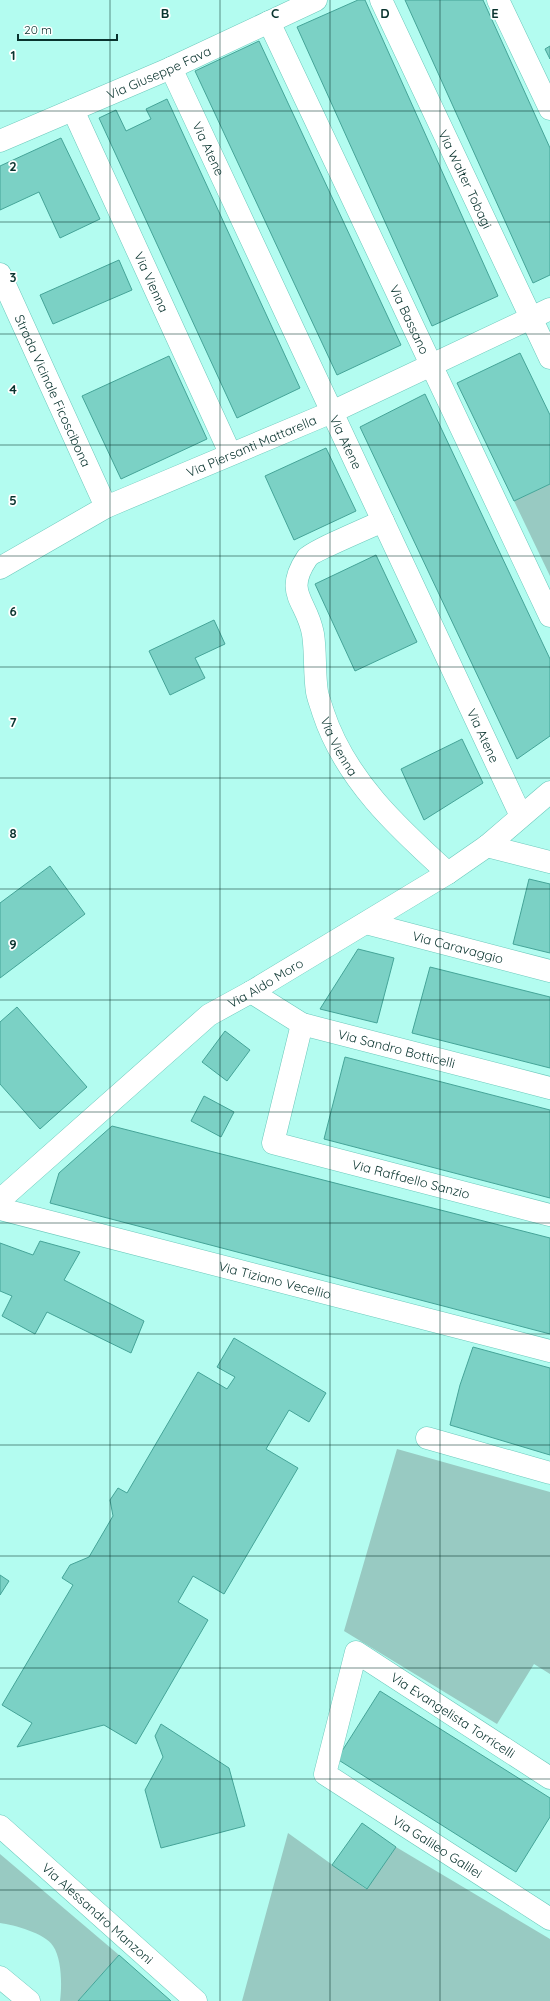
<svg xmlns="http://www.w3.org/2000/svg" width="550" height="2001" font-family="Quicksand,sans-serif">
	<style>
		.green { fill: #98cac2 }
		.building { fill: #7bd1c5; stroke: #45a498 }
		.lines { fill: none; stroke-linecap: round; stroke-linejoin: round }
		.minor-casing { stroke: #6bc8bb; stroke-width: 23 }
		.minor { stroke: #fff; stroke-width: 22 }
		.grid { fill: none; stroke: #09332e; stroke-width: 1; stroke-opacity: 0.55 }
		.labels { text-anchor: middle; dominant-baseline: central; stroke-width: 3.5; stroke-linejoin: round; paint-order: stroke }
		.street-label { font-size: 13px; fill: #09332e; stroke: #fff }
		.grid-label { font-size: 13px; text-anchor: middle; font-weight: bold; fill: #09332e; stroke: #fff; stroke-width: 3.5; stroke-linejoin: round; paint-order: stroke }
	</style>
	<rect width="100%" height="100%" fill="#b3fcf0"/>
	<path class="green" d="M 550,484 L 550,576 L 514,501 Z
		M 397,1449 L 550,1492 L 550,1674 L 534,1664 L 497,1724 L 344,1631 Z
		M 288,1833 L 366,1889 L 396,1847 L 550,1939 L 550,2001 L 242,2001 Z
		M 0,1854 L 119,1955 L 78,2001 L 60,2001 C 62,1986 62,1959 53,1946 C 45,1933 14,1925 0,1923 Z"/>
	<path class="building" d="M 358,0 L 365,0 L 498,296 L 432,326 L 297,27 Z
		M 405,0 L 483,0 L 550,148 L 550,275 L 533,283 Z
		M 259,41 L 401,345 L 337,375 L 195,71 Z
		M 550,46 L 550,59 L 545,49 Z
		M 167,99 L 300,388 L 237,418 L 99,118 L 116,110 L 126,131 L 151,119 L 146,109 Z
		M 61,138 L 100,219 L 60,238 L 39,192 L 0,210 L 0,166 Z
		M 119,260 L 132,290 L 53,324 L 40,295 Z
		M 520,353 L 550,415 L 550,484 L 514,501 L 457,383 Z
		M 169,356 L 207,439 L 121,479 L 82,396 Z
		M 425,394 L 550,659 L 550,736 L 517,759 L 360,427 Z
		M 326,448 L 356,511 L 294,540 L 265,476 Z
		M 376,555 L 417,642 L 355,671 L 315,584 Z
		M 214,620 L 225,644 L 195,658 L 205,678 L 170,695 L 149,651 Z
		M 462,739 L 483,783 L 424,820 L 401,769 Z
		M 50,866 L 85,914 L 0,978 L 0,903 Z
		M 529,879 L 550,884 L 550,953 L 513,944 Z
		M 358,949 L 394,958 L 377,1023 L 320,1009 Z
		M 430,967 L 550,997 L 550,1068 L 412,1033 Z
		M 17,1007 L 87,1087 L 40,1129 L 0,1084 L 0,1022 Z
		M 225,1031 L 250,1050 L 227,1081 L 202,1062 Z
		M 345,1057 L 550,1110 L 550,1198 L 324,1139 Z
		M 204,1096 L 234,1112 L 221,1137 L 191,1121 Z
		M 112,1126 L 550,1238 L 550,1334 L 50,1203 L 59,1173 Z
		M 40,1241 L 80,1252 L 64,1280 L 144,1321 L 131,1353 L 47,1312 L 35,1334 L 2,1316 L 12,1296 L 0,1291 L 0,1243 L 33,1255 Z
		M 234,1338 L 326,1393 L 309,1422 L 289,1410 L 266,1449 L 298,1468 L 224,1594 L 193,1576 L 178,1602 L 208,1620 L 136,1744 L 104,1725 L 17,1747 L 32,1723 L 2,1705 L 73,1585 L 62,1578 L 70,1565 L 89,1557 L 113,1516 L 110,1500 L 118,1488 L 127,1493 L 198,1372 L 227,1389 L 235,1377 L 217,1367 Z
		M 473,1347 L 550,1368 L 550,1455 L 450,1425 L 460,1385 Z
		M 0,1575 L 9,1581 L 0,1595 Z
		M 380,1691 L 550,1798 L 550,1817 L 516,1872 L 337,1759 Z
		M 161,1724 L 229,1768 L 245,1826 L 161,1848 L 145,1790 L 163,1757 L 155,1736 Z
		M 362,1823 L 396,1847 L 367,1889 L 332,1865 Z
		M 119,1955 L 171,2001 L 78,2001 Z"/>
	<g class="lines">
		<defs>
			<g id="minor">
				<path id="s1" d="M 381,0 L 550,358"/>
				<path d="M 498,0 L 550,109"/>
				<path id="s2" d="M 269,22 L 550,616"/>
				<path id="s3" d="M 171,68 L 521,816"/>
				<path id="s4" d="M 73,110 L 230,453"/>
				<path id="s5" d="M 0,141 L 171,68 L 316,0"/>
				<path id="s6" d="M 0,274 L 106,507"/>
				<path id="s7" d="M 383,521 C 372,526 311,552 307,558 C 283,594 307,600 313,634 C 316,653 314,673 317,692 C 318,698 321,705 323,712 C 345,779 397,827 448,873"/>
				<path id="s8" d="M 0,568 L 106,507 L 332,412 L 550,309"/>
				<path d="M 487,846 L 550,862"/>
				<path id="s9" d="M 366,923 L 550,971"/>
				<path id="s10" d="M 251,992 L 302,1024 L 550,1088"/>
				<path id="s11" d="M 302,1024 L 273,1143 L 550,1215"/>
				<path id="s12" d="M 0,1200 L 209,1015 L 251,992 L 448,873 L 487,846 L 550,792"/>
				<path id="s13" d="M 0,1209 L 550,1351"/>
				<path d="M 427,1438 L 550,1473"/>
				<path id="s14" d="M 550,1778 L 356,1652 L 325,1774 L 550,1919"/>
				<path id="s15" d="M 0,1826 L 196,2001"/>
				<path d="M 0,1977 L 29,2001"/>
			</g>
		</defs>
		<use href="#minor" class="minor-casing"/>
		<use href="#minor" class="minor"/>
	</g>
	<path class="grid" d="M 110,0 L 110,2001M 220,0 L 220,2001M 330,0 L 330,2001M 440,0 L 440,2001M 0,111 L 550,111M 0,222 L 550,222M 0,334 L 550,334M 0,445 L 550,445M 0,556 L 550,556M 0,667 L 550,667M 0,778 L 550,778M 0,889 L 550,889M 0,1000 L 550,1000M 0,1112 L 550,1112M 0,1223 L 550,1223M 0,1334 L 550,1334M 0,1445 L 550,1445M 0,1556 L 550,1556M 0,1668 L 550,1668M 0,1779 L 550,1779M 0,1890 L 550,1890"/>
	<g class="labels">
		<g class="street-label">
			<text stroke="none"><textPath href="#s5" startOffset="173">Via Giuseppe Fava</textPath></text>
			<text stroke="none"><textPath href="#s3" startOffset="89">Via Atene</textPath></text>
			<text stroke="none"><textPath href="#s1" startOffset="198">Via Walter Tobagi</textPath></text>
			<text stroke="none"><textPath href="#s4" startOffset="189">Via Vienna</textPath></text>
			<text stroke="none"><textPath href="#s2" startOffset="329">Via Bassano</textPath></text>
			<text stroke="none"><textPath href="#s6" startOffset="128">Strada Vicinale Ficoscibona</textPath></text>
			<text stroke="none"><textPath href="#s3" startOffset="413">Via Atene</textPath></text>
			<text stroke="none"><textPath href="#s8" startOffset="280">Via Piersanti Mattarella</textPath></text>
			<text stroke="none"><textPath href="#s3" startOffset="737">Via Atene</textPath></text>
			<text stroke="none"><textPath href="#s7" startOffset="283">Via Vienna</textPath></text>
			<text stroke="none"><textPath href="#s9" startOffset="95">Via Caravaggio</textPath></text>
			<text stroke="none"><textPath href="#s12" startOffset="344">Via Aldo Moro</textPath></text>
			<text stroke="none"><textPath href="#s10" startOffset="158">Via Sandro Botticelli</textPath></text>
			<text stroke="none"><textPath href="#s11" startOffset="265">Via Raffaello Sanzio</textPath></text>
			<text stroke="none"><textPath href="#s13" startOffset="284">Via Tiziano Vecellio</textPath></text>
			<text transform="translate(453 1715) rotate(33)">Via Evangelista Torricelli</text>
			<text stroke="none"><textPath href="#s14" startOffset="491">Via Galileo Galilei</textPath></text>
			<text stroke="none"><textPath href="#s15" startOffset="131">Via Alessandro Manzoni</textPath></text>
		</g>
	</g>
	<g class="grid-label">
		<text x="165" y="18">B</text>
		<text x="275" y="18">C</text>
		<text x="385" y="18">D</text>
		<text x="495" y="18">E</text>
		<text x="13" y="60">1</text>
		<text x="13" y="171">2</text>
		<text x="13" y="282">3</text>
		<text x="13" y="394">4</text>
		<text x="13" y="505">5</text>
		<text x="13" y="616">6</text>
		<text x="13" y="727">7</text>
		<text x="13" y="838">8</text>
		<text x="13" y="949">9</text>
	</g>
	<path d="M18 34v6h99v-6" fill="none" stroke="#09332e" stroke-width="2"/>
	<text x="24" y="34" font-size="12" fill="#09332e" stroke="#ffffff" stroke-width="3" paint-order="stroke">20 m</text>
</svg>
